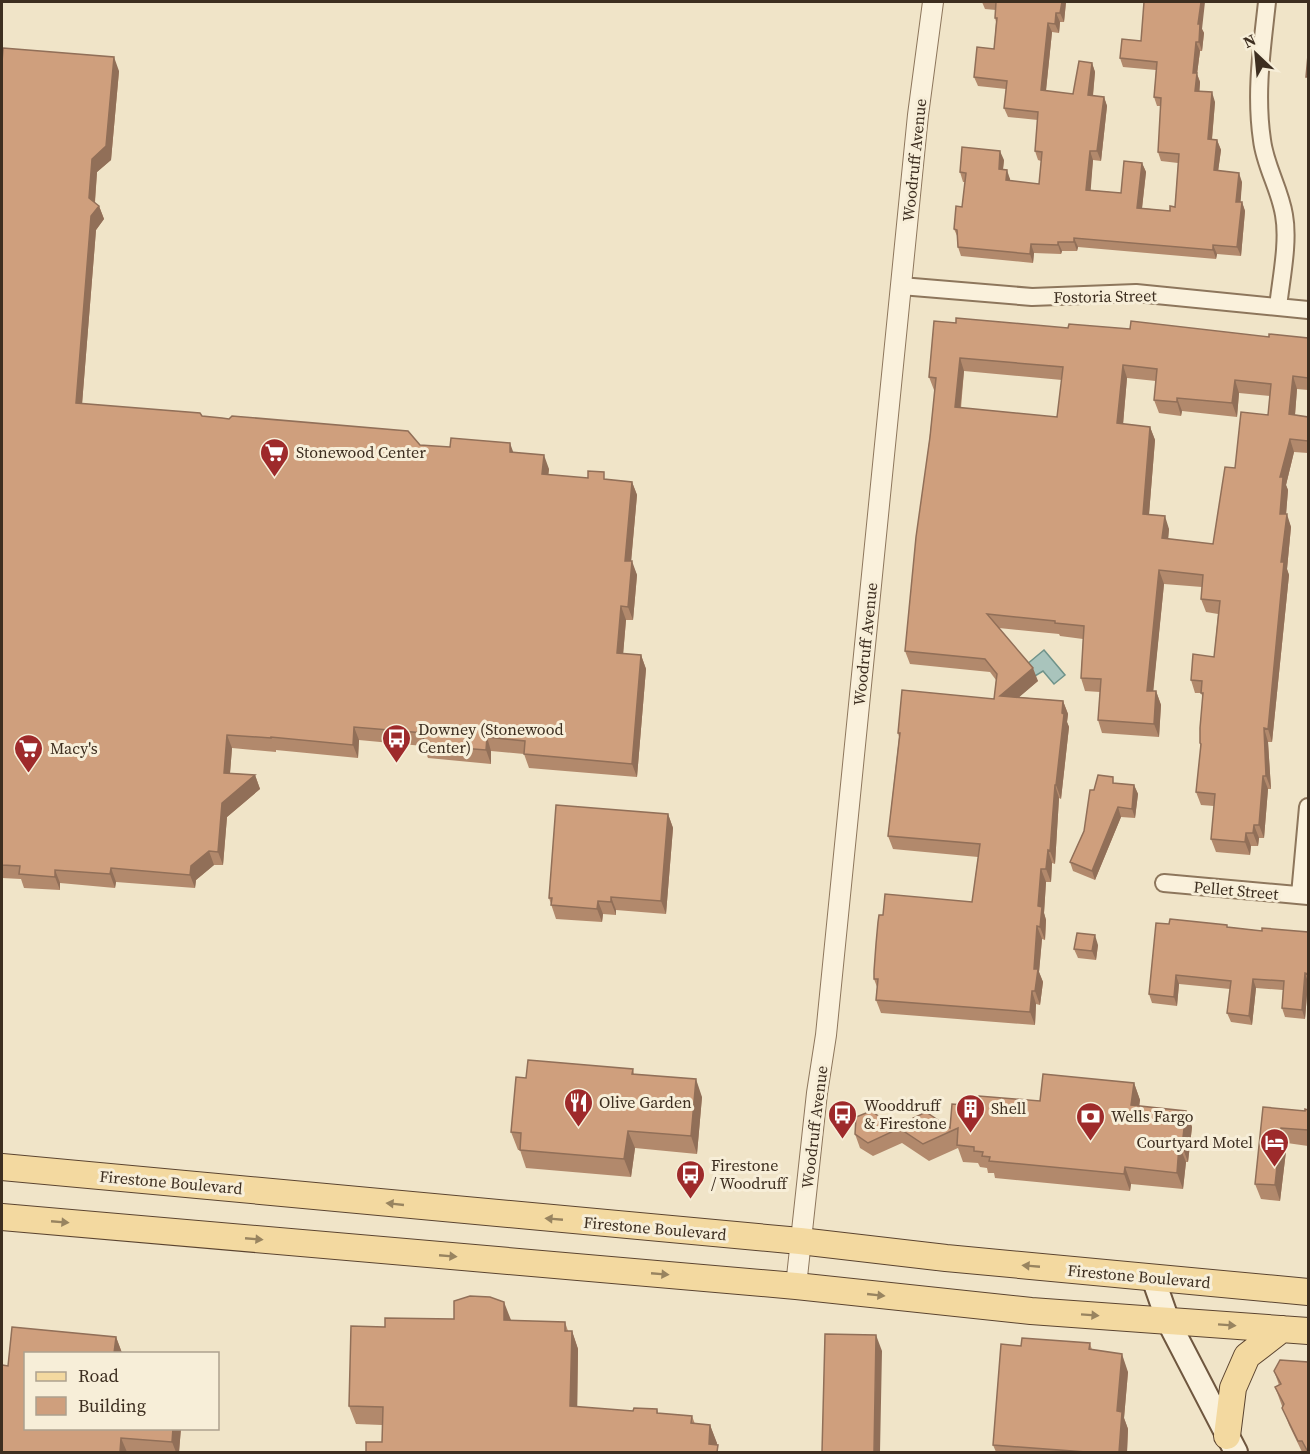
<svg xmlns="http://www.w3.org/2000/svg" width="1310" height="1454" font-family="'Source Serif 4',serif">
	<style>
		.water { fill: #a9c4bc; stroke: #6f938a; stroke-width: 1.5 }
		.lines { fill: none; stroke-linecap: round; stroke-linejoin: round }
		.minor-casing { stroke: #8d765c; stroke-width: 20 }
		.tertiary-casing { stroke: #8d765c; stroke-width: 22 }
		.secondary-casing { stroke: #6f573f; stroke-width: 26 }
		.primary-casing { stroke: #5b4430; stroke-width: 28 }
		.minor { stroke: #faf1dc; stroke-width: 16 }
		.tertiary { stroke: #faf1dc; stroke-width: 20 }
		.secondary { stroke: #faf1dc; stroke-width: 22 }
		.primary { stroke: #f3d9a0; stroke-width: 26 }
		.wall { fill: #b2896c; fill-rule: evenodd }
		.shaded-wall { fill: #916f58 }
		.building { fill: #cf9f7d; stroke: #916f58; stroke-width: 1.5; fill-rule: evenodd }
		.oneway { fill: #988460 }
		.labels { text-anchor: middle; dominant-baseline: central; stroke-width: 6; stroke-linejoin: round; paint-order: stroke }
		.street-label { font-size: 16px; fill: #3d2e20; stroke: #f7eed8 }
		.poi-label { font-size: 16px; fill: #3d2e20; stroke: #f7eed8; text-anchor: start }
	</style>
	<rect width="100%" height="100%" fill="#f0e4c8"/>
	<path class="water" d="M 1044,650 L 1065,675 L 1054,684 L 1043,671 L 1035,676 L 1026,665 Z"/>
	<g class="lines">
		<defs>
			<path id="minor" d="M 1267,2 C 1262,48 1255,93 1262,140 C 1265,166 1280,189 1284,215 C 1289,242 1281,279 1278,307
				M 901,286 L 1032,297 L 1136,293 L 1308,310
				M 1164,883 L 1308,896
				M 1300,895 L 1308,807"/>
			<path id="tertiary" d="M 796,1286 L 817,1093 L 826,1035 L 918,115 L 933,2"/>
			<path id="secondary" d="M 1153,1278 L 1168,1321 L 1236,1452"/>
			<path id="primary" d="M 2,1167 L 800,1241 L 946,1258 L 1308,1292
				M 2,1217 L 796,1286 L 1031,1311 L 1308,1331
				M 1227,1436 L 1233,1388 L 1247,1356 L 1282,1329"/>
		</defs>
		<use href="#minor" class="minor-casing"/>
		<use href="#tertiary" class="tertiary-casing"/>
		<use href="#secondary" class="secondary-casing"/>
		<use href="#primary" class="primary-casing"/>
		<use href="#minor" class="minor"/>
		<use href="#tertiary" class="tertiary"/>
		<use href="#secondary" class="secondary"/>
		<use href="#primary" class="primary"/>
	</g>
	<path class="wall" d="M 982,2 L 1066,2 L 1064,22 L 1060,22 L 1059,33 L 1052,32 L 1046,91 L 1073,94 L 1092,63 L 1095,72 L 1093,96 L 1104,97 L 1107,106 L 1101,161 L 1093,160 L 1090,190 L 1121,193 L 1142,163 L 1146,172 L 1142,208 L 1170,211 L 1175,207 L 1178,163 L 1161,161 L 1158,152 L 1161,106 L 1157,106 L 1154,97 L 1156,70 L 1123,67 L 1120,58 L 1141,41 L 1202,29 L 1204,33 L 1202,51 L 1200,51 L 1197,74 L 1200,82 L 1199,91 L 1215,102 L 1212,140 L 1217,140 L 1221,150 L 1218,171 L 1242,182 L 1240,202 L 1242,202 L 1245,211 L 1241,256 L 1217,254 L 1216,259 L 1078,247 L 1077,251 L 1062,251 L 1061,254 L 1034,253 L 1033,263 L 961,256 L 958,247 L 958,238 L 954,229 L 962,207 L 965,182 L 963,182 L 960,172 L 1004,160 L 1003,169 L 1010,179 L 1010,181 L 1039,184 L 1041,161 L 1038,160 L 1035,151 L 1038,120 L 1008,117 L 1004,108 L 1006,89 L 978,86 L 974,77 L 994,49 L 996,22 L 995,18 L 996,10 L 985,9 Z
		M 2,63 L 119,71 L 111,160 L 97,172 L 95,203 L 99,206 L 104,219 L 96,230 L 82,404 L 202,416 L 420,445 L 514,453 L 549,469 L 548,475 L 632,482 L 637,495 L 631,561 L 637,575 L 633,620 L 626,620 L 623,654 L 641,655 L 646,669 L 637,777 L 529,768 L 524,754 L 491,751 L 491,764 L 428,758 L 423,746 L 359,740 L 358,758 L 276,750 L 276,752 L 232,748 L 230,773 L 255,775 L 260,789 L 227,817 L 223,865 L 214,865 L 196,880 L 195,888 L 116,882 L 115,888 L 60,883 L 60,890 L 24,888 L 21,879 L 2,878 Z
		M 956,323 L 1068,328 L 1130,329 L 1269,337 L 1308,338 L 1308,390 L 1297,389 L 1295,415 L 1308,417 L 1308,453 L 1294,452 L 1286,485 L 1288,490 L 1286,514 L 1291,527 L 1287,569 L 1289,575 L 1272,742 L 1268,742 L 1271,789 L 1268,789 L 1264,838 L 1259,838 L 1258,846 L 1251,846 L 1250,855 L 1216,852 L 1211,839 L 1214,806 L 1201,805 L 1196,792 L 1201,748 L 1200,743 L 1203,698 L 1201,693 L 1195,693 L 1191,680 L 1214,657 L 1218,614 L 1206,612 L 1201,599 L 1202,587 L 1164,584 L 1153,691 L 1156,691 L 1161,705 L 1159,737 L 1102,733 L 1098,720 L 1100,692 L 1085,691 L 1081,678 L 1083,639 L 1060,636 L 1059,634 L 999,628 L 1038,681 L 1019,697 L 1063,701 L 1068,714 L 1067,722 L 1069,727 L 1061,799 L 1059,798 L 1055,864 L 1052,863 L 1051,882 L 1046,882 L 1044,913 L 1046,920 L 1045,940 L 1042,939 L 1039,972 L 1043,982 L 1040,1005 L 1036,1004 L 1035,1025 L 881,1013 L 876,1000 L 877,987 L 874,979 L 883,915 L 972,902 L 978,857 L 893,849 L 888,836 L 899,737 L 898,733 L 994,699 L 996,680 L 990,672 L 910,664 L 905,651 L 935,390 L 934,390 L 929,377 ZM 964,371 L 1062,380 L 1057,417 L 961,408 ZM 1127,378 L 1156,381 L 1154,400 L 1159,413 L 1181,416 L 1182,411 L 1237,417 L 1239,393 L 1270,396 L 1268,415 L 1235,468 L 1213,544 L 1168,539 L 1169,529 L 1149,514 L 1155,440 L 1150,427 L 1123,424 Z
		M 1116,783 L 1134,785 L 1138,794 L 1135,818 L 1121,817 L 1095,880 L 1073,871 L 1070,862 L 1084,831 L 1094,790 Z
		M 668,814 L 673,828 L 666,914 L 616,910 L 616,915 L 603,914 L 602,922 L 556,919 L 549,898 Z
		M 1169,924 L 1228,927 L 1262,931 L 1308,932 L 1308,983 L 1305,1019 L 1285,1017 L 1282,1008 L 1283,990 L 1256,988 L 1252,1025 L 1231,1022 L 1227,1013 L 1230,989 L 1179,984 L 1177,1006 L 1152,1003 L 1149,994 Z
		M 1098,945 L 1096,960 L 1078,958 L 1074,949 Z
		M 633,1069 L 634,1074 L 702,1097 L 697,1154 L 635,1148 L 631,1177 L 526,1168 L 520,1150 L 518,1150 L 511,1132 L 526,1078 Z
		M 1134,1083 L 1140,1100 L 1139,1106 L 1186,1111 L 1192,1127 L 1188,1162 L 1186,1162 L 1183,1189 L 1131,1184 L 1130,1191 L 995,1178 L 994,1173 L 988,1173 L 987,1168 L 980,1167 L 978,1163 L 963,1162 L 958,1148 L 929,1161 L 902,1143 L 873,1156 L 860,1148 L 855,1134 L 897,1129 L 896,1126 L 950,1128 L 978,1106 L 1040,1101 Z
		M 1263,1107 L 1305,1111 L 1308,1110 L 1308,1146 L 1287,1143 L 1280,1201 L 1261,1199 L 1255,1184 Z
		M 454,1319 L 565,1322 L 568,1331 L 572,1331 L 578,1349 L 577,1407 L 633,1411 L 657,1409 L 658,1413 L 692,1416 L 695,1424 L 710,1425 L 717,1444 L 382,1442 L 382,1425 L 356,1424 L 349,1406 L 385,1327 Z
		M 12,1327 L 116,1337 L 122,1353 L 26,1353 L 26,1428 L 181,1428 L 179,1452 L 2,1452 L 2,1365 L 8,1366 Z
		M 1090,1343 L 1092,1350 L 1128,1372 L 1124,1418 L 1128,1429 L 1127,1452 L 996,1452 L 993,1445 L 1021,1346 Z
		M 1308,1362 L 1308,1452 L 1302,1452 L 1289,1425 L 1275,1387 L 1279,1385 L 1274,1371 Z"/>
	<path class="shaded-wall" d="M 1062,2 L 1066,2 L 1064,22 L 1060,13 Z
		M 1201,2 L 1205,2 L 1202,29 L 1204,33 L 1202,51 L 1199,42 L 1198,24 Z
		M 1056,13 L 1060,22 L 1059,33 L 1055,24 Z
		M 1048,23 L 1052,32 L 1045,99 L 1041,90 Z
		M 1196,42 L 1200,51 L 1197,74 L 1200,82 L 1199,100 L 1195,91 L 1193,73 Z
		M 114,57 L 119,71 L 111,160 L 97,172 L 94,212 L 89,198 L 92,159 Z
		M 1092,63 L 1095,72 L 1092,104 L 1088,95 Z
		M 1212,92 L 1215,102 L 1211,149 L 1208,139 Z
		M 1104,97 L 1107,106 L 1101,161 L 1097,151 Z
		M 1217,140 L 1221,150 L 1217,179 L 1214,170 Z
		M 1000,151 L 1004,160 L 1002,178 L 999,169 Z
		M 1090,151 L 1093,160 L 1090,199 L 1086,190 Z
		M 1142,163 L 1146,172 L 1141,217 L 1137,208 Z
		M 1007,170 L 1010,179 L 1009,189 L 1006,180 Z
		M 1239,173 L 1242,182 L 1240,211 L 1236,202 Z
		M 1242,202 L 1245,211 L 1241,256 L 1237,247 Z
		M 99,206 L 104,219 L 96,230 L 81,417 L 76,403 L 91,216 Z
		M 1074,238 L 1078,247 L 1077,251 L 1074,242 Z
		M 1058,242 L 1062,251 L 1061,254 L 1058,245 Z
		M 1031,244 L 1034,253 L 1033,263 L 1030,254 Z
		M 1213,245 L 1217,254 L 1216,259 L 1213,250 Z
		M 960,358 L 964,371 L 959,420 L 955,407 Z
		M 1123,365 L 1127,378 L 1122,436 L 1117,423 Z
		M 1293,376 L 1297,389 L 1294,427 L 1289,414 Z
		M 1235,380 L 1239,393 L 1237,417 L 1232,403 Z
		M 1177,398 L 1182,411 L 1181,416 L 1177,402 Z
		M 1150,427 L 1155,440 L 1148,527 L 1143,514 Z
		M 1290,439 L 1294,452 L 1286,485 L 1288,490 L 1285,527 L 1280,514 L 1280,477 Z
		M 510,443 L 515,457 L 510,452 Z
		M 544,455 L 549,469 L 547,488 L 542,474 Z
		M 632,482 L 637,495 L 630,574 L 625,561 Z
		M 1287,514 L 1291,527 L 1287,569 L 1289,575 L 1272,742 L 1268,729 L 1281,562 Z
		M 1165,516 L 1169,529 L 1167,551 L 1162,538 Z
		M 632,561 L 637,575 L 633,620 L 628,607 Z
		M 1159,570 L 1164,584 L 1152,704 L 1147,691 Z
		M 621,606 L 626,620 L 622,667 L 617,653 Z
		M 641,655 L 646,669 L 637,777 L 632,764 Z
		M 1033,668 L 1038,681 L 1005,709 L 1000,696 Z
		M 1156,691 L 1161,705 L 1159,737 L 1154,724 Z
		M 1063,701 L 1068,714 L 1067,722 L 1069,727 L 1061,799 L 1056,785 Z
		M 354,727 L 359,740 L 358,758 L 353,745 Z
		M 1264,728 L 1268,742 L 1271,789 L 1266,776 Z
		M 227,735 L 232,748 L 229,786 L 224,773 Z
		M 487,737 L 491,751 L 491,764 L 486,750 Z
		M 255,775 L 260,789 L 227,817 L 223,865 L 218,852 L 222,803 Z
		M 1263,776 L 1268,789 L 1264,838 L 1259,825 Z
		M 1055,785 L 1059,798 L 1055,864 L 1050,851 Z
		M 1134,785 L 1138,794 L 1135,818 L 1132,809 Z
		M 1118,807 L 1121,817 L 1095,880 L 1092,871 Z
		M 668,814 L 673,828 L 666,914 L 661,901 Z
		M 1254,825 L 1259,838 L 1258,846 L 1253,833 Z
		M 1246,833 L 1251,846 L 1250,855 L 1245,842 Z
		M 1048,850 L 1052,863 L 1051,882 L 1046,869 Z
		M 209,851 L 214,865 L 196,880 L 195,888 L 190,875 L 191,866 Z
		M 111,868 L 116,882 L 115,888 L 110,874 Z
		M 1041,869 L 1046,882 L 1044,913 L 1046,920 L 1045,940 L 1040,927 L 1038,906 Z
		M 55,870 L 60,883 L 60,890 L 55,877 Z
		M 611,897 L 616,910 L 616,915 L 611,902 Z
		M 598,901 L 603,914 L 602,922 L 597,909 Z
		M 1037,926 L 1042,939 L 1039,972 L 1043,982 L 1040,1005 L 1035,991 L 1034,969 Z
		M 1095,935 L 1098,945 L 1096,960 L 1092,951 Z
		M 1305,973 L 1308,982 L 1305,1019 L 1302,1010 Z
		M 1176,975 L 1179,984 L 1177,1006 L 1174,997 Z
		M 1253,979 L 1256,988 L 1252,1025 L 1249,1016 Z
		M 1032,991 L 1036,1004 L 1035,1025 L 1030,1012 Z
		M 696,1079 L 702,1097 L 697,1154 L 691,1136 Z
		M 1134,1083 L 1140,1100 L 1137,1122 L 1131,1105 Z
		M 1186,1111 L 1192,1127 L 1188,1162 L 1182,1146 Z
		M 1281,1128 L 1287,1143 L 1280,1201 L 1275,1185 Z
		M 628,1131 L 635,1148 L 631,1177 L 624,1159 Z
		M 1179,1145 L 1186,1162 L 1183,1189 L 1177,1173 Z
		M 1125,1167 L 1131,1184 L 1130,1191 L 1124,1174 Z
		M 504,1302 L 511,1320 L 510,1338 L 504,1320 Z
		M 572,1331 L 578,1349 L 577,1424 L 570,1406 Z
		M 876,1335 L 882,1351 L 880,1452 L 874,1452 Z
		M 116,1337 L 122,1353 L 114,1353 Z
		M 1122,1354 L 1128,1372 L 1124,1418 L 1128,1429 L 1127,1452 L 1119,1452 L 1117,1411 Z
		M 710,1425 L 717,1443 L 716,1452 L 709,1444 Z
		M 173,1428 L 181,1428 L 179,1452 L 176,1452 L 172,1442 Z
		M 121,1438 L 127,1452 L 120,1452 Z"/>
	<path class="building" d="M 996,2 L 1062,2 L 1060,13 L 1056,13 L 1055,24 L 1048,23 L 1041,90 L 1073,94 L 1079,61 L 1092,63 L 1088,95 L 1104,97 L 1097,151 L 1090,151 L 1086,190 L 1121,193 L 1124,161 L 1142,163 L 1137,208 L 1170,211 L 1170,206 L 1175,207 L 1179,154 L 1158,152 L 1161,98 L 1154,97 L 1157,62 L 1120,58 L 1122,39 L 1141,41 L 1144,2 L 1201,2 L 1198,24 L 1200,24 L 1199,42 L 1196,42 L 1193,73 L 1197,73 L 1195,91 L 1212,92 L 1208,139 L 1217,140 L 1214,170 L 1239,173 L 1236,202 L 1242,202 L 1237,247 L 1213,245 L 1213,250 L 1074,238 L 1074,242 L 1058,242 L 1058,245 L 1031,244 L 1030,254 L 958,247 L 957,230 L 954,229 L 956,206 L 962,207 L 966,173 L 960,172 L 962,147 L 1000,151 L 999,169 L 1007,170 L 1006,180 L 1039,184 L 1042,152 L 1035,151 L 1038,112 L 1004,108 L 1007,81 L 974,77 L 977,47 L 994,49 L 997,18 L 995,18 Z
		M 3,48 L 114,57 L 106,146 L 92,159 L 89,198 L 99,206 L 91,216 L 76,403 L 200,413 L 202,416 L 222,418 L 229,419 L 232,416 L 408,431 L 420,445 L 450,447 L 451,438 L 510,443 L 510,452 L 544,455 L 542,474 L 588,478 L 588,471 L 604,472 L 604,479 L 632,482 L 625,561 L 632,561 L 628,607 L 621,606 L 617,653 L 641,655 L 632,764 L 524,754 L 525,741 L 487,737 L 486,750 L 423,745 L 424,733 L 354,727 L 353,745 L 271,737 L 271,738 L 227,735 L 224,773 L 255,775 L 222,803 L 218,852 L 209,851 L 191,866 L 190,875 L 111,868 L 110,874 L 55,870 L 55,877 L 19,874 L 20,866 L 2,865 L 2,63 Z
		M 1308,55 L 1308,77 L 1306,77 Z
		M 956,318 L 1068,328 L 1069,324 L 1130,329 L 1131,321 L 1269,337 L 1269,334 L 1308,338 L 1308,378 L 1293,376 L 1289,414 L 1308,417 L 1308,441 L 1290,439 L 1280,477 L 1283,477 L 1280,514 L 1287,514 L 1281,562 L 1284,562 L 1268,729 L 1264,728 L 1266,776 L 1263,776 L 1259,825 L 1254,825 L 1253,833 L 1246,833 L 1245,842 L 1211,839 L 1215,794 L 1196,792 L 1201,744 L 1200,743 L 1200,728 L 1203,693 L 1201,693 L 1202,681 L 1191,680 L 1193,654 L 1214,657 L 1220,601 L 1201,599 L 1203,575 L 1159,570 L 1147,691 L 1156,691 L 1154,724 L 1098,720 L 1101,679 L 1081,678 L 1084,626 L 1055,623 L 1055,621 L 987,614 L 1033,668 L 1000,696 L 1063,701 L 1062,713 L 1064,714 L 1056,785 L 1055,785 L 1050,851 L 1048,850 L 1046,869 L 1041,869 L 1038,906 L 1042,907 L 1040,927 L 1037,926 L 1034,969 L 1038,969 L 1035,991 L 1032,991 L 1030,1012 L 876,1000 L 878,979 L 874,979 L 874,971 L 876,944 L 878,922 L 879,915 L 883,915 L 885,894 L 972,902 L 980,844 L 888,836 L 900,733 L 898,733 L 902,690 L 994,699 L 997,674 L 985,659 L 905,651 L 916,537 L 930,437 L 936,378 L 929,377 L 934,321 L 956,323 ZM 960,358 L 1063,367 L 1057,417 L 955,407 ZM 1123,365 L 1157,369 L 1154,400 L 1177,402 L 1177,398 L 1232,403 L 1235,380 L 1271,384 L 1268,415 L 1241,412 L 1235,468 L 1225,467 L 1213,544 L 1162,538 L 1165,516 L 1143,514 L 1150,427 L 1117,423 Z
		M 1098,775 L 1113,777 L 1113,783 L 1134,785 L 1132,809 L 1118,807 L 1092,871 L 1070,862 L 1084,831 L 1090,790 L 1094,790 Z
		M 556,805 L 668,814 L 661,901 L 611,897 L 611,902 L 598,901 L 597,909 L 551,905 L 552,898 L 549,898 Z
		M 1170,919 L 1227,925 L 1227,927 L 1262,931 L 1262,928 L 1308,932 L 1308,974 L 1305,973 L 1302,1010 L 1282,1008 L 1284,981 L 1253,979 L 1249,1016 L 1227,1013 L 1231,981 L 1176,975 L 1174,997 L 1149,994 L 1156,923 L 1169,924 Z
		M 1077,933 L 1095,935 L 1092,951 L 1074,949 Z
		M 528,1060 L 633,1069 L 632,1074 L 696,1079 L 691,1136 L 628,1131 L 624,1159 L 520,1150 L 521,1133 L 511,1132 L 516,1077 L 526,1078 Z
		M 1043,1074 L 1134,1083 L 1131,1105 L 1186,1111 L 1182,1146 L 1179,1145 L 1177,1173 L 1125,1167 L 1124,1174 L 989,1161 L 990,1157 L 982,1156 L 983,1152 L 974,1151 L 974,1147 L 957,1145 L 958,1128 L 923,1144 L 896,1126 L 926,1112 L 950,1128 L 952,1104 L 978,1106 L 979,1096 L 1040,1101 Z
		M 1263,1107 L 1305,1111 L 1305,1109 L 1308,1110 L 1308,1130 L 1281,1128 L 1275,1185 L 1255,1184 Z
		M 871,1111 L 898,1129 L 868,1143 L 855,1134 L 856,1117 Z
		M 470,1296 L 490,1297 L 504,1302 L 504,1320 L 565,1322 L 565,1331 L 572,1331 L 570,1406 L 633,1411 L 634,1408 L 657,1409 L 657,1413 L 692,1416 L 691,1423 L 710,1425 L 709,1444 L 718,1445 L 717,1452 L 366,1452 L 366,1442 L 382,1442 L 383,1407 L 349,1406 L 351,1326 L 385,1327 L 385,1318 L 454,1319 L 454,1301 Z
		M 12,1327 L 116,1337 L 114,1353 L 26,1353 L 26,1428 L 173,1428 L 172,1442 L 121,1438 L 120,1452 L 2,1452 L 2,1365 L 8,1366 Z
		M 825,1334 L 876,1335 L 874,1452 L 822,1452 Z
		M 1022,1338 L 1090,1343 L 1089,1349 L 1122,1354 L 1117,1411 L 1122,1412 L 1119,1452 L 1086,1452 L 993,1445 L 1001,1344 L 1021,1346 Z
		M 1280,1360 L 1308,1362 L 1308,1452 L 1302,1441 L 1298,1441 L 1282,1408 L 1284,1404 L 1275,1387 L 1281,1384 L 1274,1371 Z"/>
	<defs><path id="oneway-solid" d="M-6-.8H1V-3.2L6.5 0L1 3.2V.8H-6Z" transform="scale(1.5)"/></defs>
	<g class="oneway">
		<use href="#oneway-solid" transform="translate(395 1204) rotate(-174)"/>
		<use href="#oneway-solid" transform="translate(554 1219) rotate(-175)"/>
		<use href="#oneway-solid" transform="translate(60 1222) rotate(5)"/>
		<use href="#oneway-solid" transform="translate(254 1239) rotate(5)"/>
		<use href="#oneway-solid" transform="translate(448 1256) rotate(5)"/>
		<use href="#oneway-solid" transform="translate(1031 1266) rotate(-175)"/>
		<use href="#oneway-solid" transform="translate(660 1274) rotate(5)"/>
		<use href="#oneway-solid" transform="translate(876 1295) rotate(6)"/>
		<use href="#oneway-solid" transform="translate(1090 1315) rotate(4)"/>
		<use href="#oneway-solid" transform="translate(1227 1325) rotate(4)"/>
	</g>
	<defs>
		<symbol id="supermarket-pin" viewBox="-11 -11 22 30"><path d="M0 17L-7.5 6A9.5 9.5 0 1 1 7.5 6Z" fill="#9e2a2b" stroke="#f7eed8"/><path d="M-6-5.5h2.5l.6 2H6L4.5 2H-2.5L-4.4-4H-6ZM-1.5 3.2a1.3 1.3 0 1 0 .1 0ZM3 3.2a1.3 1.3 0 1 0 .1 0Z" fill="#fff"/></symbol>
		<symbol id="bus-pin" viewBox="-11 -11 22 30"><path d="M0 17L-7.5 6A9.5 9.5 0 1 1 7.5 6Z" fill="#9e2a2b" stroke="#f7eed8"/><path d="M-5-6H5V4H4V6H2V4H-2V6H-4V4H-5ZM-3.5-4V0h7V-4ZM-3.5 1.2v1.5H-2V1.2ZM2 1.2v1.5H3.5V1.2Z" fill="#fff"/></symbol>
		<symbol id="restaurant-pin" viewBox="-11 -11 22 30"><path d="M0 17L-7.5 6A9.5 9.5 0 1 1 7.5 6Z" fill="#9e2a2b" stroke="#f7eed8"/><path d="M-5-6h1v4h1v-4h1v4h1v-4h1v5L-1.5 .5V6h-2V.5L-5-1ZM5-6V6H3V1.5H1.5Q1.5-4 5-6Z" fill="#fff"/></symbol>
		<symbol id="building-pin" viewBox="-11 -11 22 30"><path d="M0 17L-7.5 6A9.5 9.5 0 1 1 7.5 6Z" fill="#9e2a2b" stroke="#f7eed8"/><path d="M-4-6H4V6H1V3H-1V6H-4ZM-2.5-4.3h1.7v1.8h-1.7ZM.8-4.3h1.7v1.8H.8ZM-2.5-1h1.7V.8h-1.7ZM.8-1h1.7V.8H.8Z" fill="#fff"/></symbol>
		<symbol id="bank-pin" viewBox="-11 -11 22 30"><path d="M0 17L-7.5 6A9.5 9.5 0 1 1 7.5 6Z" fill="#9e2a2b" stroke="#f7eed8"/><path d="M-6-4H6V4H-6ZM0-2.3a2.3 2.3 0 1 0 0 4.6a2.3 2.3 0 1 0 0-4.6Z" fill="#fff"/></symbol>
		<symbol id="hotel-pin" viewBox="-11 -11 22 30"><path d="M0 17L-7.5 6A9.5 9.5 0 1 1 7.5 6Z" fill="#9e2a2b" stroke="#f7eed8"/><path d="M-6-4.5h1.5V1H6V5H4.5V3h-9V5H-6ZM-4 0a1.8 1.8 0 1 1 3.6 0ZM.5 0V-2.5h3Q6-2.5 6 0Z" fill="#fff"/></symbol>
	</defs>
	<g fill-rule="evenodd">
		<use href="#supermarket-pin" x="258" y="436" width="33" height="45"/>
		<use href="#bus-pin" x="380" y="722" width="33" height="45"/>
		<use href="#supermarket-pin" x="12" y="732" width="33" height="45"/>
		<use href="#restaurant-pin" x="562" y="1086" width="33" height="45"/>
		<use href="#building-pin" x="954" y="1092" width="33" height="45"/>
		<use href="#bus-pin" x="826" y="1098" width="33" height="45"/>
		<use href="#bank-pin" x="1074" y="1100" width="33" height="45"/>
		<use href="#hotel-pin" x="1258" y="1126" width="33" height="45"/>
		<use href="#bus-pin" x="674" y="1158" width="33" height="45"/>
	</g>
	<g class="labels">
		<g class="street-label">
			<text transform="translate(914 160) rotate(-84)">Woodruff Avenue</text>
			<text transform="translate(1105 296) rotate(-1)">Fostoria Street</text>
			<text transform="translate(865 644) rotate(-84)">Woodruff Avenue</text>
			<text transform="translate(1236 890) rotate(5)">Pellet Street</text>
			<text transform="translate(814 1127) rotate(-83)">Woodruff Avenue</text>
			<text transform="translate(171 1182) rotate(5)">Firestone Boulevard</text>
			<text transform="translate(655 1228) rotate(5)">Firestone Boulevard</text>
			<text transform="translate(1139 1276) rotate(5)">Firestone Boulevard</text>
		</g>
		<g class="poi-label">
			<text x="296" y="452">Stonewood Center</text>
			<text x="418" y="729">Downey (Stonewood<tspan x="418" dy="18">Center)</tspan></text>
			<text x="50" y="748">Macy's</text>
			<text x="599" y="1102">Olive Garden</text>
			<text x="864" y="1105">Wooddruff<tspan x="864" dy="18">&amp; Firestone</tspan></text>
			<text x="991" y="1108">Shell</text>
			<text x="1111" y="1116">Wells Fargo</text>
			<text x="1253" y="1142" text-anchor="end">Courtyard Motel</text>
			<text x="711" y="1165">Firestone<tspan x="711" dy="18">/ Woodruff</tspan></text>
		</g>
	</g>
	<rect width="1310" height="1454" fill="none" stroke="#3d2e20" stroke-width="6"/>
	<rect x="24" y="1352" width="195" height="78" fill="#f7eed8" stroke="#ada18e" stroke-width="1.5"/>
	<rect x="36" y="1372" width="30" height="9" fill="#f3d9a0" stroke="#ada18e" stroke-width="1.5"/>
	<text x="78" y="1382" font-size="18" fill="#3d2e20">Road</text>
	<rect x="36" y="1397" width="30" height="18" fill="#cf9f7d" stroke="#ada18e" stroke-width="1.5"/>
	<text x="78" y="1412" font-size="18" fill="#3d2e20">Building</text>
	<g transform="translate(1256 54) rotate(334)" stroke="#f7eed8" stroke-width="4.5" paint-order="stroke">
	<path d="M0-4.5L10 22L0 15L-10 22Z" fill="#3d2e20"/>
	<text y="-9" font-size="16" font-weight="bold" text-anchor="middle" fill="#3d2e20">N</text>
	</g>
</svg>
